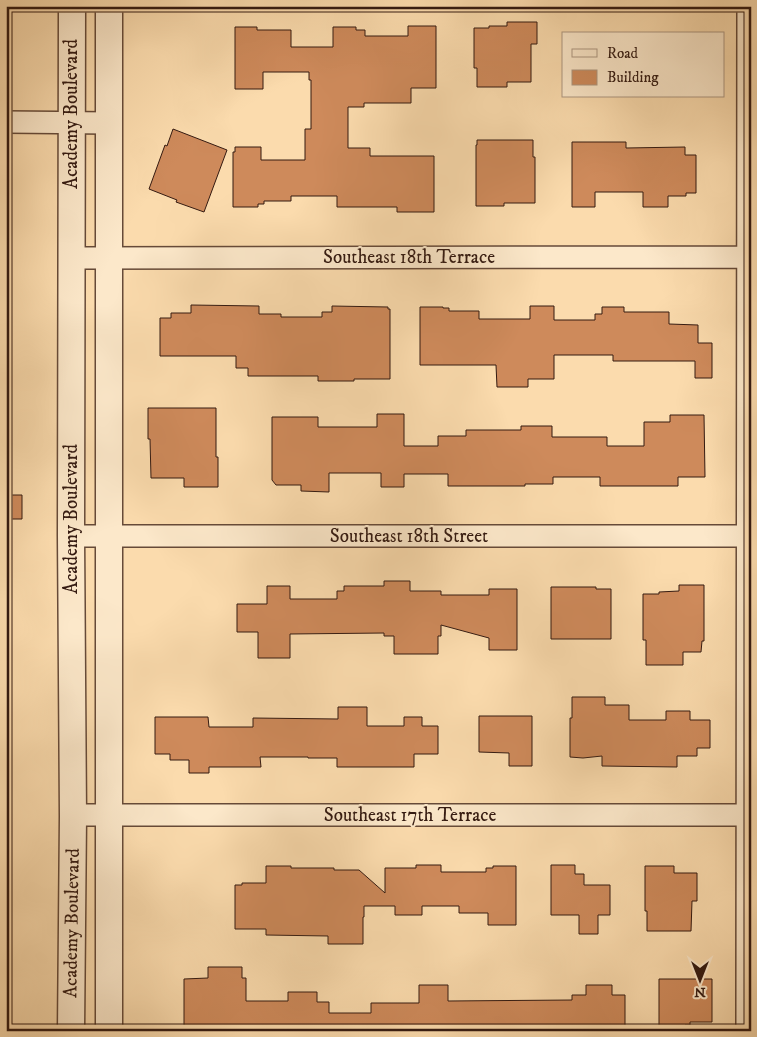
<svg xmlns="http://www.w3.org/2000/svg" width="757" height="1037" font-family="'IM FELL DW Pica',serif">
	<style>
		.building { fill: #ce8a5b; stroke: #341a11 }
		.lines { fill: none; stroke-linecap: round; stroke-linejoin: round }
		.minor-casing { stroke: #664a38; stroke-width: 24 }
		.tertiary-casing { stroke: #664a38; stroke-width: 29 }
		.minor { stroke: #fce8ca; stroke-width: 21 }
		.tertiary { stroke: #fce8ca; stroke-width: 26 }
		.labels { text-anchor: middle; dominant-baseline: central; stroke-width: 4; stroke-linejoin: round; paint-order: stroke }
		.street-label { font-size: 19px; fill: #341a11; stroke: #fce8ca }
	</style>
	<rect width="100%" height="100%" fill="#fbdbad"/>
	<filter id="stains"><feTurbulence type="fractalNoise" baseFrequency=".004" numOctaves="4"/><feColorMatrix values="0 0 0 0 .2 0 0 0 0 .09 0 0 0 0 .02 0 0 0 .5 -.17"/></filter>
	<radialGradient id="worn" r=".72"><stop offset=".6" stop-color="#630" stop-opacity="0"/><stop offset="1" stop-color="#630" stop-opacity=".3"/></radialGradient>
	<path class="building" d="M 507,22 L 537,22 L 537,44 L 531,44 L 531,82 L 507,82 L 507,87 L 477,87 L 477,68 L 474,68 L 474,28 L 489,28 L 489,26 L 507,26 Z
		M 408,26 L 436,26 L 436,88 L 411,88 L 411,103 L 364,103 L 364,107 L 348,107 L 348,148 L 370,148 L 370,156 L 434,156 L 434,212 L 397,212 L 397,207 L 337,207 L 337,196 L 291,196 L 291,201 L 264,201 L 264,204 L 258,204 L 258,207 L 233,207 L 233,152 L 235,152 L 235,147 L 261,147 L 261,160 L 305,160 L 305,129 L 311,129 L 311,80 L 309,80 L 309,72 L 263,72 L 263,89 L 235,89 L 235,27 L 257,27 L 257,30 L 291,30 L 291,47 L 333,47 L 333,27 L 356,27 L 356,30 L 365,30 L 365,36 L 408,36 Z
		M 173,129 L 227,150 L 204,212 L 176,202 L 177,200 L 149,189 L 165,145 L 167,146 Z
		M 477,140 L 533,140 L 533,157 L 535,157 L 535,203 L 504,203 L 504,206 L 476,206 L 476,145 L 477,145 Z
		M 572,142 L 626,142 L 626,148 L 685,147 L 685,155 L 696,155 L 696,193 L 686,193 L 686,196 L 668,196 L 668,207 L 643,207 L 643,192 L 595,192 L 595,207 L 572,207 Z
		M 191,305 L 259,306 L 259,314 L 281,314 L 281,317 L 322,317 L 322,312 L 332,312 L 332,306 L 388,307 L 388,309 L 390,309 L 390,379 L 354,379 L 354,381 L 318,381 L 318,376 L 248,376 L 248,368 L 236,368 L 236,356 L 160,356 L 160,318 L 171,318 L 171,313 L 191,313 Z
		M 530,306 L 554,306 L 554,320 L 595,320 L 595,314 L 602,314 L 602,307 L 624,307 L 624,312 L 669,312 L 669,324 L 698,325 L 698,343 L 712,343 L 712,378 L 695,378 L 695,361 L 613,361 L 613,355 L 554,355 L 554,379 L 528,379 L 528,387 L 497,387 L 496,365 L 420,365 L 420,307 L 443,307 L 443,308 L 449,308 L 449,311 L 479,311 L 479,319 L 530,319 Z
		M 148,408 L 216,408 L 216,457 L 218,457 L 218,487 L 184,487 L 184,478 L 151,478 L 150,439 L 148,439 Z
		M 377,414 L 404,414 L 404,446 L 438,446 L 438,436 L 466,436 L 466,430 L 521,430 L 521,426 L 552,426 L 552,437 L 607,437 L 607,446 L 644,446 L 644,422 L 670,422 L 670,415 L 704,415 L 705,477 L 678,477 L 678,486 L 600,486 L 600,477 L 553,477 L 553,484 L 525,484 L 525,486 L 448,486 L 448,474 L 404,474 L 404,487 L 381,487 L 381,473 L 329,473 L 329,492 L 301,491 L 301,485 L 276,485 L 272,480 L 272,417 L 318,417 L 318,427 L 377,427 Z
		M 6,495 L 22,495 L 22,519 L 6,519 Z
		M 384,581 L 410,581 L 410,591 L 441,591 L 441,595 L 489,595 L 489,589 L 517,589 L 517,650 L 489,650 L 489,638 L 441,625 L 441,636 L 438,636 L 438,654 L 394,654 L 394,636 L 384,636 L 384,633 L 290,634 L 290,658 L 258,658 L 258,632 L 237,632 L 237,604 L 267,604 L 267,586 L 290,586 L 290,599 L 337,599 L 337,591 L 344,591 L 344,586 L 384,586 Z
		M 679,585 L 704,585 L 704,641 L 702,641 L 701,652 L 683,652 L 683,665 L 646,665 L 646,640 L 643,640 L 643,594 L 659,594 L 659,592 L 679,591 Z
		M 551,587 L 596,587 L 596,589 L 611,589 L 611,639 L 551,639 Z
		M 572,697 L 605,697 L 605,705 L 629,705 L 629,720 L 666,720 L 666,711 L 690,711 L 690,720 L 710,720 L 710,748 L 697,748 L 697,756 L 677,756 L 677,767 L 602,766 L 602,756 L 583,758 L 570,757 L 570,718 L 572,718 Z
		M 338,707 L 367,707 L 367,726 L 404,726 L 404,717 L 422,717 L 422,726 L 438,726 L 438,754 L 414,754 L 414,767 L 337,767 L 337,758 L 308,758 L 308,757 L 260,757 L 261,767 L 209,767 L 209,773 L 189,773 L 189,760 L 170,760 L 170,754 L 155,754 L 155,717 L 208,717 L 209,727 L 253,727 L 253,718 L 338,719 Z
		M 479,716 L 532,716 L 532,766 L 509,766 L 509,753 L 479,752 Z
		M 416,865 L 441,865 L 441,872 L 486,872 L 486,868 L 493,868 L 493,866 L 516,866 L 516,925 L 488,925 L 488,913 L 459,913 L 459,906 L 422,906 L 422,915 L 395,915 L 395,906 L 364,906 L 364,917 L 363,917 L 363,944 L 328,944 L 328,936 L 266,935 L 266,929 L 235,929 L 235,885 L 242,885 L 242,883 L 266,883 L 266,866 L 291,866 L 291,868 L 334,868 L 334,870 L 359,870 L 385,893 L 385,868 L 416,868 Z
		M 551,865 L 575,865 L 575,874 L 584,874 L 584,885 L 610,885 L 610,915 L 598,915 L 598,934 L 579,934 L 579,915 L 551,915 Z
		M 645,866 L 674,866 L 674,873 L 697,873 L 697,901 L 692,901 L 691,931 L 647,931 L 647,911 L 645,911 Z
		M 208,967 L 242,967 L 242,978 L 246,978 L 246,1001 L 288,1001 L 288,992 L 317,992 L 317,1002 L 329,1002 L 329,1013 L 371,1013 L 371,1003 L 419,1003 L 419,985 L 448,985 L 448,1001 L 572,1000 L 572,995 L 586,995 L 586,985 L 612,985 L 612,995 L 625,995 L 625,1031 L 184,1031 L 184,979 L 208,978 Z
		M 659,979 L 712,979 L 712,1022 L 690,1022 L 690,1025 L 685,1025 L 685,1031 L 659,1031 Z"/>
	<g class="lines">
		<defs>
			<path id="minor" d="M 6,122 L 109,123
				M 71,258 L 748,257
				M 71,536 L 748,536
				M 73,815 L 747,815
				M 747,1031 L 748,6"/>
			<path id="tertiary" d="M 71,1031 L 73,816 L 71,536 L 72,6
				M 109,1031 L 109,6"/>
		</defs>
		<use href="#minor" class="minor-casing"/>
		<use href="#tertiary" class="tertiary-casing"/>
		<use href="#minor" class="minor"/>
		<use href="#tertiary" class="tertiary"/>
	</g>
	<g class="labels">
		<g class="street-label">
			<text transform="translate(71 114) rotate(-90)">Academy Boulevard</text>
			<text x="409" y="257">Southeast 18th Terrace</text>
			<text transform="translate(71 519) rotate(-90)">Academy Boulevard</text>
			<text x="409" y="536">Southeast 18th Street</text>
			<text x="410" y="815">Southeast 17th Terrace</text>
			<text transform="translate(72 923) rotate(-89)">Academy Boulevard</text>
		</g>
	</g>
	<rect width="757" height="1037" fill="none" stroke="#fbdbad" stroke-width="25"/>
	<rect x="8" y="8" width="742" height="1022" fill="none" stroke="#341a11" stroke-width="2.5"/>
	<rect x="12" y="12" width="732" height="1012" fill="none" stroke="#341a11"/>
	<rect x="562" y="32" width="162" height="65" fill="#fce8ca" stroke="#ac9680"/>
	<rect x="572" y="49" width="25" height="8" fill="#fce8ca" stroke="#ac9680"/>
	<text x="607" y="58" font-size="15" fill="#341a11">Road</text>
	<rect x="572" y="70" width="25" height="15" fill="#ce8a5b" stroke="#ac9680"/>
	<text x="607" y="82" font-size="15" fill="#341a11">Building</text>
	<g transform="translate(700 980) rotate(180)" stroke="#fce8ca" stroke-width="4" paint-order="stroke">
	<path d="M0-4L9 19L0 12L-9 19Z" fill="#341a11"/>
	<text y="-8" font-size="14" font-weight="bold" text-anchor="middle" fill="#341a11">N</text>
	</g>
	<rect width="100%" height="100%" filter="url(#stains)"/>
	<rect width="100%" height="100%" fill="url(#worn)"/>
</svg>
